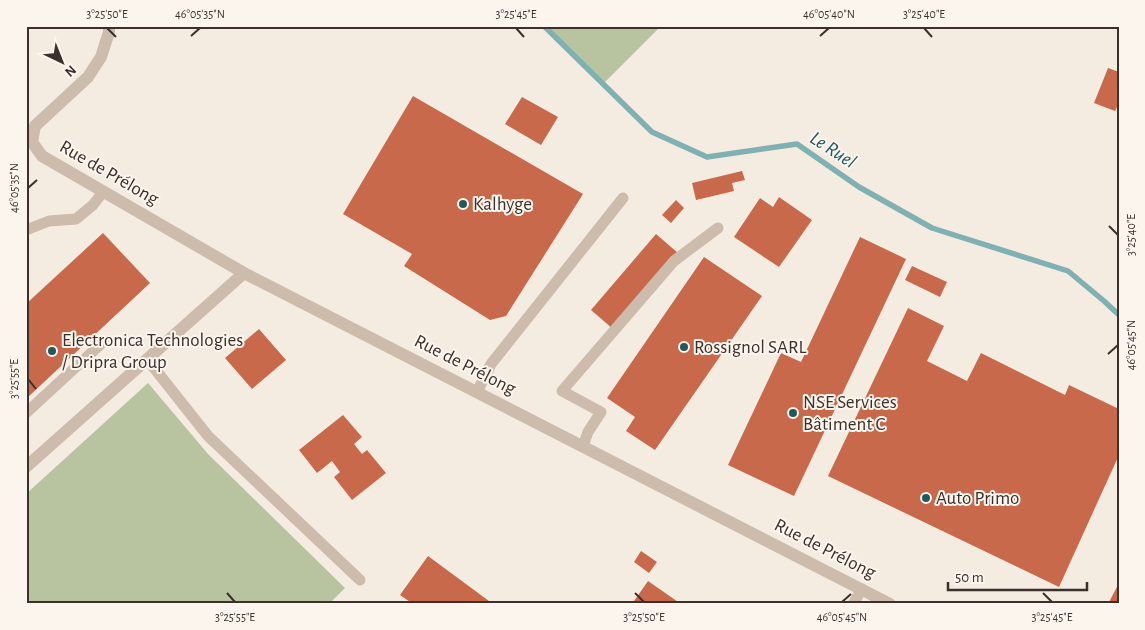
<svg xmlns="http://www.w3.org/2000/svg" width="1145" height="630" font-family="'Alegreya Sans',sans-serif">
	<style>
		.green { fill: #b8c4a0 }
		.lines { fill: none; stroke-linecap: round; stroke-linejoin: round }
		.stream { stroke: #7fb0b2; stroke-width: 5.5 }
		.building { fill: #c8694b }
		.service { stroke: #cdbbac; stroke-width: 11 }
		.minor { stroke: #cdbbac; stroke-width: 12 }
		.ticks { fill: none; stroke: #3b302b; stroke-width: 2 }
		.poi-dot { fill: #1f5a5e; stroke: #fbf5ee; stroke-width: 2 }
		.labels { text-anchor: middle; dominant-baseline: central; stroke-width: 4; stroke-linejoin: round; paint-order: stroke }
		.street-label { font-size: 19px; fill: #3b302b; stroke: #fbf5ee }
		.poi-label { font-size: 19px; fill: #3b302b; stroke: #fbf5ee; text-anchor: start }
		.water-label { font-size: 20px; font-style: italic; fill: #1f5a5e; stroke: #fbf5ee }
		.neatline { fill: none; stroke: #3b302b; stroke-width: 2 }
		.ticks-label { font-size: 12px; text-anchor: middle; fill: #3b302b }
	</style>
	<rect width="100%" height="100%" fill="#f4ebe1"/>
	<path class="green" d="M 544,26 L 661,26 L 603,84 Z
		M 148,383 L 208,454 L 345,588 L 329,604 L 26,604 L 26,494 Z"/>
	<g class="lines">
		<path class="stream" d="M 544,26 L 652,132 L 707,157 L 797,144 L 859,187 L 932,228 L 1068,271 L 1104,301 L 1119,315"/>
	</g>
	<path class="building" d="M 1108,68 L 1119,72 L 1119,103 L 1115,111 L 1094,103 Z
		M 413,96 L 583,194 L 506,316 L 490,320 L 404,266 L 412,254 L 343,214 Z
		M 522,97 L 558,117 L 541,145 L 505,124 Z
		M 742,171 L 745,180 L 732,183 L 734,191 L 696,200 L 692,183 Z
		M 779,197 L 812,220 L 779,267 L 734,237 L 760,198 L 773,207 Z
		M 676,200 L 684,208 L 671,223 L 662,215 Z
		M 103,233 L 150,283 L 27,398 L 26,397 L 26,304 Z
		M 656,234 L 678,253 L 613,329 L 591,310 Z
		M 860,237 L 906,259 L 794,496 L 728,465 L 781,353 L 801,362 Z
		M 704,257 L 762,296 L 655,450 L 626,431 L 635,417 L 607,398 Z
		M 912,266 L 947,282 L 940,297 L 905,280 Z
		M 908,308 L 944,326 L 927,361 L 967,381 L 981,353 L 1065,395 L 1069,385 L 1119,409 L 1119,455 L 1059,587 L 828,476 Z
		M 259,329 L 286,360 L 252,389 L 225,358 Z
		M 343,415 L 362,437 L 354,444 L 362,454 L 367,450 L 386,473 L 352,500 L 334,477 L 340,472 L 332,461 L 317,473 L 299,450 Z
		M 641,551 L 657,562 L 649,573 L 634,562 Z
		M 428,556 L 493,604 L 413,604 L 400,595 Z
		M 648,581 L 681,604 L 632,604 Z
		M 1119,583 L 1119,604 L 1108,604 Z"/>
	<g class="lines">
		<path class="service" d="M 26,230 L 49,221 L 76,219 L 93,205 L 103,192
			M 147,359 L 208,436 L 360,580
			M 477,392 L 491,364 L 623,198
			M 26,413 L 103,342
			M 583,446 L 588,432 L 601,412 L 562,391 L 674,261 L 718,228
			M 853,604 L 862,589"/>
		<path class="minor" d="M 109,26 L 109,32 L 101,57 L 88,77 L 35,126 L 32,142 L 42,156 L 244,273 L 890,604
			M 26,467 L 244,273"/>
	</g>
	<path class="ticks" d="M 107,28 L 116,37M 516,28 L 524,37M 924,28 L 932,37M 191,36 L 200,28M 820,36 L 829,28M 28,188 L 37,180M 1109,226 L 1118,235M 1108,354 L 1118,345M 28,379 L 36,389M 227,593 L 235,602M 635,593 L 644,602M 1043,593 L 1052,602M 842,602 L 851,594"/>
	<g class="poi-dot">
		<circle cx="463" cy="204" r="5"/>
		<circle cx="684" cy="347" r="5"/>
		<circle cx="52" cy="351" r="5"/>
		<circle cx="793" cy="413" r="5"/>
		<circle cx="926" cy="498" r="5"/>
	</g>
	<g class="labels">
		<g class="street-label">
			<text transform="translate(109 173) rotate(30)">Rue de Prélong</text>
			<text transform="translate(465 365) rotate(27)">Rue de Prélong</text>
			<text transform="translate(825 549) rotate(27)">Rue de Prélong</text>
		</g>
		<g class="poi-label">
			<text x="473" y="204">Kalhyge</text>
			<text x="62" y="340">Electronica Technologies<tspan x="62" dy="22">/ Dripra Group</tspan></text>
			<text x="694" y="347">Rossignol SARL</text>
			<text x="803" y="402">NSE Services<tspan x="803" dy="22">Bâtiment C</tspan></text>
			<text x="936" y="498">Auto Primo</text>
		</g>
		<g class="water-label">
			<text transform="translate(833 150) rotate(33)">Le Ruel</text>
		</g>
	</g>
	<rect width="1145" height="630" fill="none" stroke="#fbf5ee" stroke-width="55"/>
	<g transform="translate(62 62) rotate(137)" stroke="#fbf5ee" stroke-width="4" paint-order="stroke">
	<path d="M0-4L9 19L0 12L-9 19Z" fill="#3b302b"/>
	<text y="-8" font-size="14" font-weight="bold" text-anchor="middle" fill="#3b302b">N</text>
	</g>
	<path d="M948 582v8h139v-8" fill="none" stroke="#3b302b" stroke-width="2.5"/>
	<text x="955" y="582" font-size="15" fill="#3b302b" stroke="#fbf5ee" stroke-width="4" paint-order="stroke">50 m</text>
	<rect x="28" y="28" width="1090" height="574" class="neatline"/>
	<g class="ticks-label">
		<text x="107" y="18">3°25'50"E</text>
		<text x="200" y="18">46°05'35"N</text>
		<text x="516" y="18">3°25'45"E</text>
		<text x="829" y="18">46°05'40"N</text>
		<text x="924" y="18">3°25'40"E</text>
		<text transform="translate(14 188) rotate(-90)" y="4">46°05'35"N</text>
		<text transform="translate(1131 235) rotate(-90)" y="4">3°25'40"E</text>
		<text transform="translate(1131 345) rotate(-90)" y="4">46°05'45"N</text>
		<text transform="translate(14 379) rotate(-90)" y="4">3°25'55"E</text>
		<text x="235" y="621">3°25'55"E</text>
		<text x="644" y="621">3°25'50"E</text>
		<text x="842" y="621">46°05'45"N</text>
		<text x="1052" y="621">3°25'45"E</text>
	</g>
</svg>
